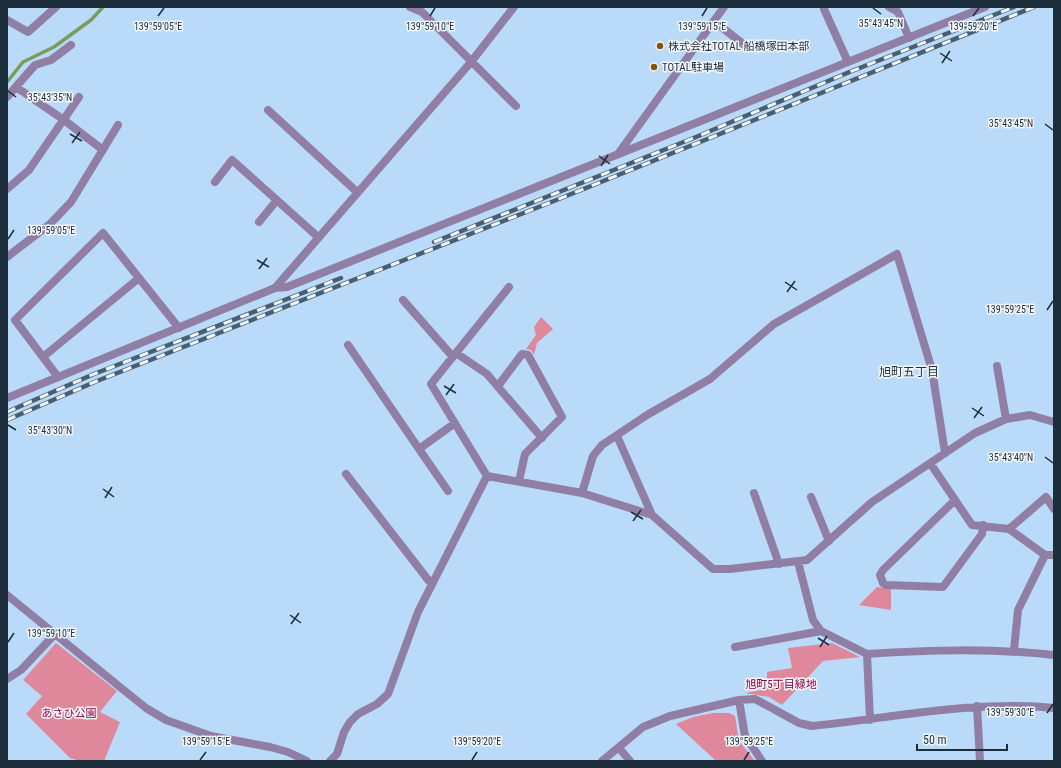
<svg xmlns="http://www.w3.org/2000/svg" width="1061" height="768" font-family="'Roboto Condensed','Noto Sans JP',sans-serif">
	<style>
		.green { fill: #e0889b }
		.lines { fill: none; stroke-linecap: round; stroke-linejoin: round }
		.stream { stroke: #7c9c59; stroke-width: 3.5 }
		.minor { stroke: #917ea5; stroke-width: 8 }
		.tertiary { stroke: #917ea5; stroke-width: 8 }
		.rail-casing { stroke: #495f71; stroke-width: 4.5 }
		.rail { stroke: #f3f7fb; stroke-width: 3; stroke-dasharray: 9; stroke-linecap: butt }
		.ticks { fill: none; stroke: #1c2d3b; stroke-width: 1.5 }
		.poi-dot { fill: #8a5304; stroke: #f3f7fb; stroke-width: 1.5 }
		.labels { text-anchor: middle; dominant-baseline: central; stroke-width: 3; stroke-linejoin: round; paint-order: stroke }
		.poi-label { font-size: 11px; fill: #1c2d3b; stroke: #f3f7fb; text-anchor: start }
		.park-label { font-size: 11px; fill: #8c003d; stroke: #f3f7fb }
		.neighbourhood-label { font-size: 12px; fill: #1c2d3b; stroke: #f3f7fb }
		.ticks-label { font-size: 10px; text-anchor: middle; fill: #1c2d3b; stroke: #f3f7fb; stroke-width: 3; stroke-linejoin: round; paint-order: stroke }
	</style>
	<rect width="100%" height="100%" fill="#b9daf8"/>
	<path class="green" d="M 541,317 L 553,329 L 537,343 L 534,355 L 531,350 L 526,349 L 536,335 L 534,327 Z
		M 877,587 L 891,588 L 891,610 L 859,605 Z
		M 56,643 L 117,691 L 100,712 L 120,722 L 104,761 L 80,761 L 70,758 L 26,714 L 42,696 L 23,680 Z
		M 832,643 L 860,657 L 823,661 L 782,705 L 769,697 L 745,693 L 767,689 L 767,672 L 792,668 L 788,648 Z
		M 713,713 L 729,713 L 735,716 L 739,741 L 755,761 L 716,761 L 676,724 L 693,717 Z"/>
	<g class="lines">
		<path class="stream" d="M 7,82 L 23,62 L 54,47 L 91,20 L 103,7"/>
		<path class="minor" d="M 410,7 L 422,12 L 516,106
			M 889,7 L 898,12 L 909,38
			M 824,9 L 848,62
			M 7,20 L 28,32 L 56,7
			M 714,21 L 743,44
			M 16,87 L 64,120 L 103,150
			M 7,97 L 35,65 L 51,60 L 71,45
			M 268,110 L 357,192
			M 618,154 L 724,7
			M 215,182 L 232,160 L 318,237
			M 259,222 L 277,200
			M 7,257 L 50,224 L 71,202 L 118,125
			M 509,287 L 431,384 L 487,476 L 582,493 L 652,515 L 713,569 L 730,569 L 807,560 L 872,502 L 975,433 L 1006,419 L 1030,415 L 1054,422
			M 275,288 L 287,287 L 985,7
			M 275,288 L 471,62 L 514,7
			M 403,300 L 453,357
			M 348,345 L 419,449 L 455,423
			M 456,353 L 487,374 L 542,438
			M 43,357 L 139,278
			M 997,366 L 1006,419
			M 58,377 L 15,320 L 103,233 L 179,328
			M 498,386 L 522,354 L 528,355 L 562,417 L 525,454 L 519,481
			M 617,436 L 652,515
			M 419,449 L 448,491
			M 930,463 L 972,525 L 1009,529 L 1045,555 L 1054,555
			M 346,474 L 429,581 L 433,583
			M 582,493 L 593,456 L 602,445 L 647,415 L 710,379 L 774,324 L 897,254 L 932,370 L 945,453
			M 754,493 L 779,564
			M 811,497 L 829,541
			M 955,500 L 883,570 L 880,575 L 883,583 L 886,585 L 943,587 L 982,534 L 983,525
			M 1009,529 L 1046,497 L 1054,509
			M 798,562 L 813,620 L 821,631 L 867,654 L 870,720
			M 7,595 L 115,683 L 146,708 L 166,720 L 211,736 L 270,747 L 288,752 L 307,761
			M 735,647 L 821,631
			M 1014,650 L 1018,610 L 1045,555
			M 867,654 C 930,650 992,648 1054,655
			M 7,679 L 21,670 L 55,634
			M 739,700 L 745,736 L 762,761
			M 977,706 L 980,761
			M 619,748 L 630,761
			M 330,761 L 337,754 L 344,732 L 350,722 L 358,714 L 377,704 L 388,694 L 418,612 L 487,476
			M 602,761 L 643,727 L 670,716 L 739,700 L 755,699 L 799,723 L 812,726 C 892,718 973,700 1054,708"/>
		<path class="tertiary" d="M 7,189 L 29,170 L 79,97
			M 7,398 L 275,288"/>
		<defs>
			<path id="rail" d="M 434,242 L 696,137 L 847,73 L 1014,7
				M 7,412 L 94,374 L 341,278
				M 7,420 L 97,381 L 549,203 L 1034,7"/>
		</defs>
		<use href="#rail" class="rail-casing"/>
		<use href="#rail" class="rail"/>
	</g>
	<path class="ticks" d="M 873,8 L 881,14M 158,16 L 164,8M 430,16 L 435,8M 702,16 L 707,8M 973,16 L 979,8M 940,53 L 952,61M 942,63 L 950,51M 8,91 L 16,97M 1045,124 L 1053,130M 70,134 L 82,141M 72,143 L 80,132M 599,156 L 610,164M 601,166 L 608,155M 8,239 L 14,230M 257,260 L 269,267M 259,269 L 267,258M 785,282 L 797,290M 787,292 L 795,281M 1047,310 L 1053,301M 444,386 L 456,393M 446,395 L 454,384M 972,408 L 984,416M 974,418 L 982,407M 8,425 L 16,430M 1045,457 L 1053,463M 103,489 L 114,497M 105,498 L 112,487M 631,512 L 643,519M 633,521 L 641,510M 290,615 L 301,623M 291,624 L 299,613M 818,638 L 829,645M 8,642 L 14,633M 820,647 L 827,636M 1047,713 L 1053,704M 200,760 L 206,752M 472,760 L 477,752M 744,760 L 749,752"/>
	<g class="poi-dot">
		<circle cx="660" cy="46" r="4"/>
		<circle cx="654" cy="67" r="4"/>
	</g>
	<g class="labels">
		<g class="poi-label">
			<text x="668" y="46">株式会社TOTAL 船橋塚田本部</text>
			<text x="662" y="67">TOTAL駐車場</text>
		</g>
		<g class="park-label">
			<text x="781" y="684">旭町5丁目緑地</text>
			<text x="69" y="713">あさひ公園</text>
		</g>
		<g class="neighbourhood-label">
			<text x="909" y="372">旭町五丁目</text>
		</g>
	</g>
	<g class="ticks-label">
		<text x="881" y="27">35°43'45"N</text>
		<text x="158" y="30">139°59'05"E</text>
		<text x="430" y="30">139°59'10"E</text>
		<text x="702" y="30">139°59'15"E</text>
		<text x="973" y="30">139°59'20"E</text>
		<text x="50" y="101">35°43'35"N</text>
		<text x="1011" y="127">35°43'45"N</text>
		<text x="51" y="234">139°59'05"E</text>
		<text x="1010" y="313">139°59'25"E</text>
		<text x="50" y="434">35°43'30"N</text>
		<text x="1011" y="461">35°43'40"N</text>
		<text x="51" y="637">139°59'10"E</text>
		<text x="1010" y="716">139°59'30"E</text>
		<text x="206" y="745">139°59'15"E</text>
		<text x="477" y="745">139°59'20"E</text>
		<text x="749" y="745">139°59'25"E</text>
	</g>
	<rect width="1061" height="768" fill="none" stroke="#1c2d3b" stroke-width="16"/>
	<path d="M917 744v6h90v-6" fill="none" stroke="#1c2d3b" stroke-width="2"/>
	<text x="923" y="744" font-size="12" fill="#1c2d3b" stroke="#f3f7fb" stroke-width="3" paint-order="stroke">50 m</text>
</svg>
